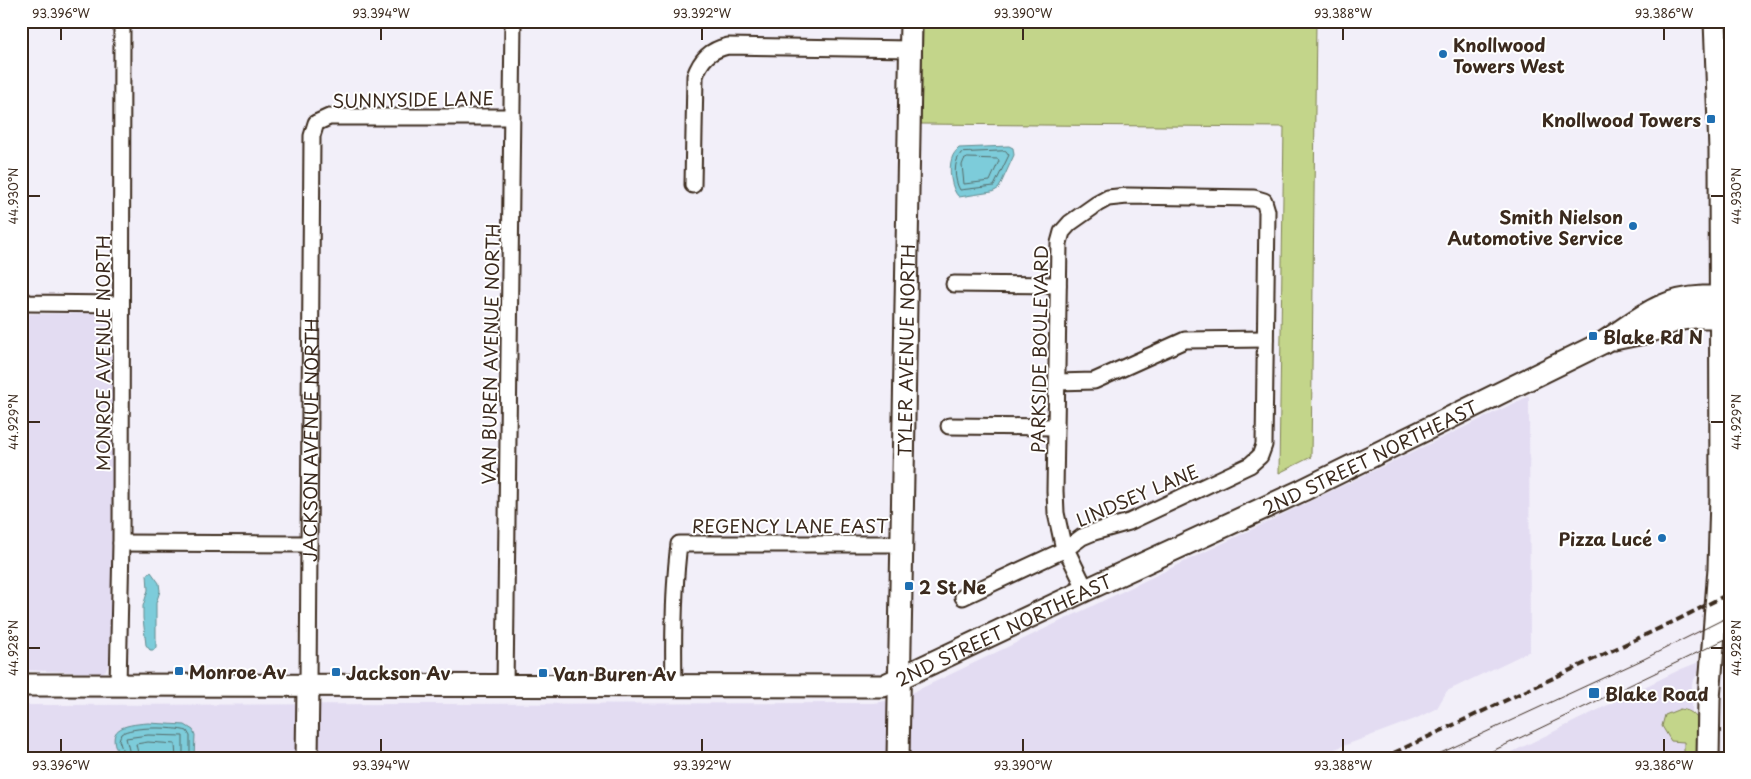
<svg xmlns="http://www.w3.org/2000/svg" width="1751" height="779" font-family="'Playpen Sans',sans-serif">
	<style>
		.built { fill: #e3dcf2 }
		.green { fill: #c3d58a; stroke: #7f8054 }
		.water { fill: #7dccda; stroke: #638b8f }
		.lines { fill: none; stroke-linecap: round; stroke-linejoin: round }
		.shore { stroke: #556b69; stroke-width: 1 }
		.street-casing { stroke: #3b2a1e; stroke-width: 19 }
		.secondary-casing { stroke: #3b2a1e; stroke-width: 25 }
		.street { stroke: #fff; stroke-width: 15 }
		.secondary { stroke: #fff; stroke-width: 21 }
		.tram { stroke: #3b2a1e; stroke-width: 1 }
		.rail { stroke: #3b2a1e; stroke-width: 4; stroke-dasharray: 8 4; stroke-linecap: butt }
		.ticks { fill: none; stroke: #3b2a1e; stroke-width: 2 }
		.poi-dot { fill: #1f6fb2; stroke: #fff; stroke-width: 2 }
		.labels { text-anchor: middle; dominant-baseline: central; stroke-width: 4; stroke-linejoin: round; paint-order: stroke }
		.poi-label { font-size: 18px; font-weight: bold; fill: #3b2a1e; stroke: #fff; text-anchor: start }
		.street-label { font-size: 18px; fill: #3b2a1e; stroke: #fff }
		.neatline { fill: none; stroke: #3b2a1e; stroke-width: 2 }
		.ticks-label { font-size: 12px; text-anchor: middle; fill: #3b2a1e }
	</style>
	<rect width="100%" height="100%" fill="#f2eff9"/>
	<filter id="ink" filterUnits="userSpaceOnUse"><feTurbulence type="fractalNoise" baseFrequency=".02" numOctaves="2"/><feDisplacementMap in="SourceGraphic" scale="10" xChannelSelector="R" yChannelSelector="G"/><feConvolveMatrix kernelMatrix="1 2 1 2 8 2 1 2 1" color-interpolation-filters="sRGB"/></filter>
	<g filter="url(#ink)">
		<path class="built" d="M 112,313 L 113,519 L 109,664 L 106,670 L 102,673 L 21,670 L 21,314 Z
			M 1529,396 L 1530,651 L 1447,691 L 1437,708 L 1415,719 L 1311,758 L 21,758 L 21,705 L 873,703 L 899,699 Z
			M 1699,662 L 1700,670 L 1692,683 L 1692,758 L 1500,758 L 1679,670 Z"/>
		<path class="green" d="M 923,21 L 1316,21 L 1311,457 L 1279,473 L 1284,127 L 921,124 Z
			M 1680,709 C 1707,712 1700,738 1700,758 L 1684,758 L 1684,742 L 1671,741 L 1662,726 L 1665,715 Z"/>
		<path class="water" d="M 1009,146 L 1013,148 L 1014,155 L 999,188 L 996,190 L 992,192 L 959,197 C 951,190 948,168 952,158 C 953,154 956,151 959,148 Z
			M 151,572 L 159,583 L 160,591 L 156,603 L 156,647 L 154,650 L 150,650 L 146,645 L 143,618 L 143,606 L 148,590 L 147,574 Z
			M 148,723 L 185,725 L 193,730 L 195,735 L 194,758 L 121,758 C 103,728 123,725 148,723 Z"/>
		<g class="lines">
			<path class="shore" d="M 1006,151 L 1009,155 L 994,186 L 960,190 C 954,180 953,162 961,153 Z
				M 968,158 L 998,159 L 999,161 L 990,181 L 964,184 L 962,165 L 964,160 Z
				M 125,758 L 119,740 L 121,734 C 131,726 174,727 187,731 L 190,736 L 190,758
				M 131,758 L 126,738 L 148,735 L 183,736 L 183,758
				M 139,758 L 136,744 L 148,742 L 175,744 L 176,758"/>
			<defs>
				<g id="street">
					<path d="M 693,185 L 695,76 C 701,59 710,50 728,46 L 911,49"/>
					<path d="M 954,284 L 1058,285"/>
					<path d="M 21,300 L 29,303 L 121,304"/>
					<path d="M 1057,382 L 1094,381 L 1185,340 L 1265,339"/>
					<path d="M 949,426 L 1056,427"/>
					<path d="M 121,543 L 309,544"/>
					<path d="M 963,597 L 1066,549 L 1082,537 L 1094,532 L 1129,522 L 1250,465 L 1260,456 L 1264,445 L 1267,211 L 1264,201 L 1254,198 L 1127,196 L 1108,198 L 1097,204 L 1070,223 L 1062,232 L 1059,243 L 1055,491 L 1056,513 L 1063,545 L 1066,549 L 1086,590"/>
					<path d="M 118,685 L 121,543 L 122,21"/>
					<path id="s1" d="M 308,686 L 312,136 L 316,123 L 329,117 L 512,117"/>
					<path d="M 505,687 L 513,21"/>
					<path d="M 674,687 C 673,639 673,592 679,544 L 902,544"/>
				</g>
				<g id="secondary">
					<path d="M 1614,339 L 1649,332 L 1677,320 L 1695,317 L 1720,317 L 1730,313"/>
					<path id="s2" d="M 21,685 L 883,686 L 1086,590 L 1303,490 L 1604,342 C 1640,319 1658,299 1703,297 C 1713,297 1720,296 1730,301"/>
					<path d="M 307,758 L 308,686"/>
					<path id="s3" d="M 898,758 L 911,21"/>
					<path d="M 1708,758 L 1709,699 L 1719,568 L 1721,497 L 1720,150 L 1715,21"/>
				</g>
			</defs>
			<use href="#street" class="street-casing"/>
			<use href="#secondary" class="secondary-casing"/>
			<use href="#street" class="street"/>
			<use href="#secondary" class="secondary"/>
			<path class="tram" d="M 1430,758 L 1644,659 L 1730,616
				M 1478,758 L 1730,637"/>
			<path class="rail" d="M 1383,758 L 1677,620 L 1730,593"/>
		</g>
	</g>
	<path class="ticks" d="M 61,28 L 61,40M 381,28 L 381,40M 702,28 L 702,40M 1023,28 L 1023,40M 1343,28 L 1343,40M 1664,28 L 1664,40M 28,196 L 40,196M 1711,196 L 1724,196M 28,422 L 40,422M 1711,422 L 1724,422M 28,648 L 40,648M 1711,648 L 1724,648M 61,739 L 61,752M 381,739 L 381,752M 702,739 L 702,752M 1023,739 L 1023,752M 1343,739 L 1343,752M 1664,739 L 1664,752"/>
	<g class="poi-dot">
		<circle cx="1443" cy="54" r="5"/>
		<rect x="1706" y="114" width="10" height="10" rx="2.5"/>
		<circle cx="1633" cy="226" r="5"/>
		<rect x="1588" y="331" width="10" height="10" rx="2.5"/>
		<circle cx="1662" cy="538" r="5"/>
		<rect x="904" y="581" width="10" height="10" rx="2.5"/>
		<rect x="174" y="666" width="10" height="10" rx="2.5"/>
		<rect x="331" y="667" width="10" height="10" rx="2.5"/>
		<rect x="538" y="668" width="10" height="10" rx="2.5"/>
		<rect x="1588" y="687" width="12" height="12" rx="2.5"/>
	</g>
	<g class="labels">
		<g class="poi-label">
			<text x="1453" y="44">Knollwood<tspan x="1453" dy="21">Towers West</tspan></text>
			<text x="1701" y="119" text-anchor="end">Knollwood Towers</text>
			<text x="1623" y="216" text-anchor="end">Smith Nielson<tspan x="1623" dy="21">Automotive Service</tspan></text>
			<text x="1603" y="336">Blake Rd N</text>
			<text x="1652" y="538" text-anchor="end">Pizza Lucé</text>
			<text x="919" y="586">2 St Ne</text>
			<text x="189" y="671">Monroe Av</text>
			<text x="346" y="672">Jackson Av</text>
			<text x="553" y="673">Van Buren Av</text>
			<text x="1605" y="693">Blake Road</text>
		</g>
		<g class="street-label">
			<text transform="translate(413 99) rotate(-1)">SUNNYSIDE LANE</text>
			<text transform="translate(1039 349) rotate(-89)">PARKSIDE BOULEVARD</text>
			<text stroke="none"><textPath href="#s3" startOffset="408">TYLER AVENUE NORTH</textPath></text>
			<text transform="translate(102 353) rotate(-90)">MONROE AVENUE NORTH</text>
			<text transform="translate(490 354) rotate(-89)">VAN BUREN AVENUE NORTH</text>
			<text stroke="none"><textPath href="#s1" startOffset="246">JACKSON AVENUE NORTH</textPath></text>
			<text stroke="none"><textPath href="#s2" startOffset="1400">2ND STREET NORTHEAST</textPath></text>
			<text transform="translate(1137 495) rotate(-23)">LINDSEY LANE</text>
			<text x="790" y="525">REGENCY LANE EAST</text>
			<text stroke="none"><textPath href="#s2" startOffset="995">2ND STREET NORTHEAST</textPath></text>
		</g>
	</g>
	<rect width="1751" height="779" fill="none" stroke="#fff" stroke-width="55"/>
	<rect x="28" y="28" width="1696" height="724" class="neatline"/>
	<g class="ticks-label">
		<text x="61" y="18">93.396°W</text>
		<text x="381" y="18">93.394°W</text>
		<text x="702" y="18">93.392°W</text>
		<text x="1023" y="18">93.390°W</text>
		<text x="1343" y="18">93.388°W</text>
		<text x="1664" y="18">93.386°W</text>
		<text transform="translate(14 196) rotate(-90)" y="4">44.930°N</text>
		<text transform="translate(1737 196) rotate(-90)" y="4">44.930°N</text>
		<text transform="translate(14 422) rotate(-90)" y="4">44.929°N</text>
		<text transform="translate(1737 422) rotate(-90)" y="4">44.929°N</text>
		<text transform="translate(14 648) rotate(-90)" y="4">44.928°N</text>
		<text transform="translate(1737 648) rotate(-90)" y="4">44.928°N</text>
		<text x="61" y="770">93.396°W</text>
		<text x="381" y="770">93.394°W</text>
		<text x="702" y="770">93.392°W</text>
		<text x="1023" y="770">93.390°W</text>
		<text x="1343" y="770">93.388°W</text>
		<text x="1664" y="770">93.386°W</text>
	</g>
</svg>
